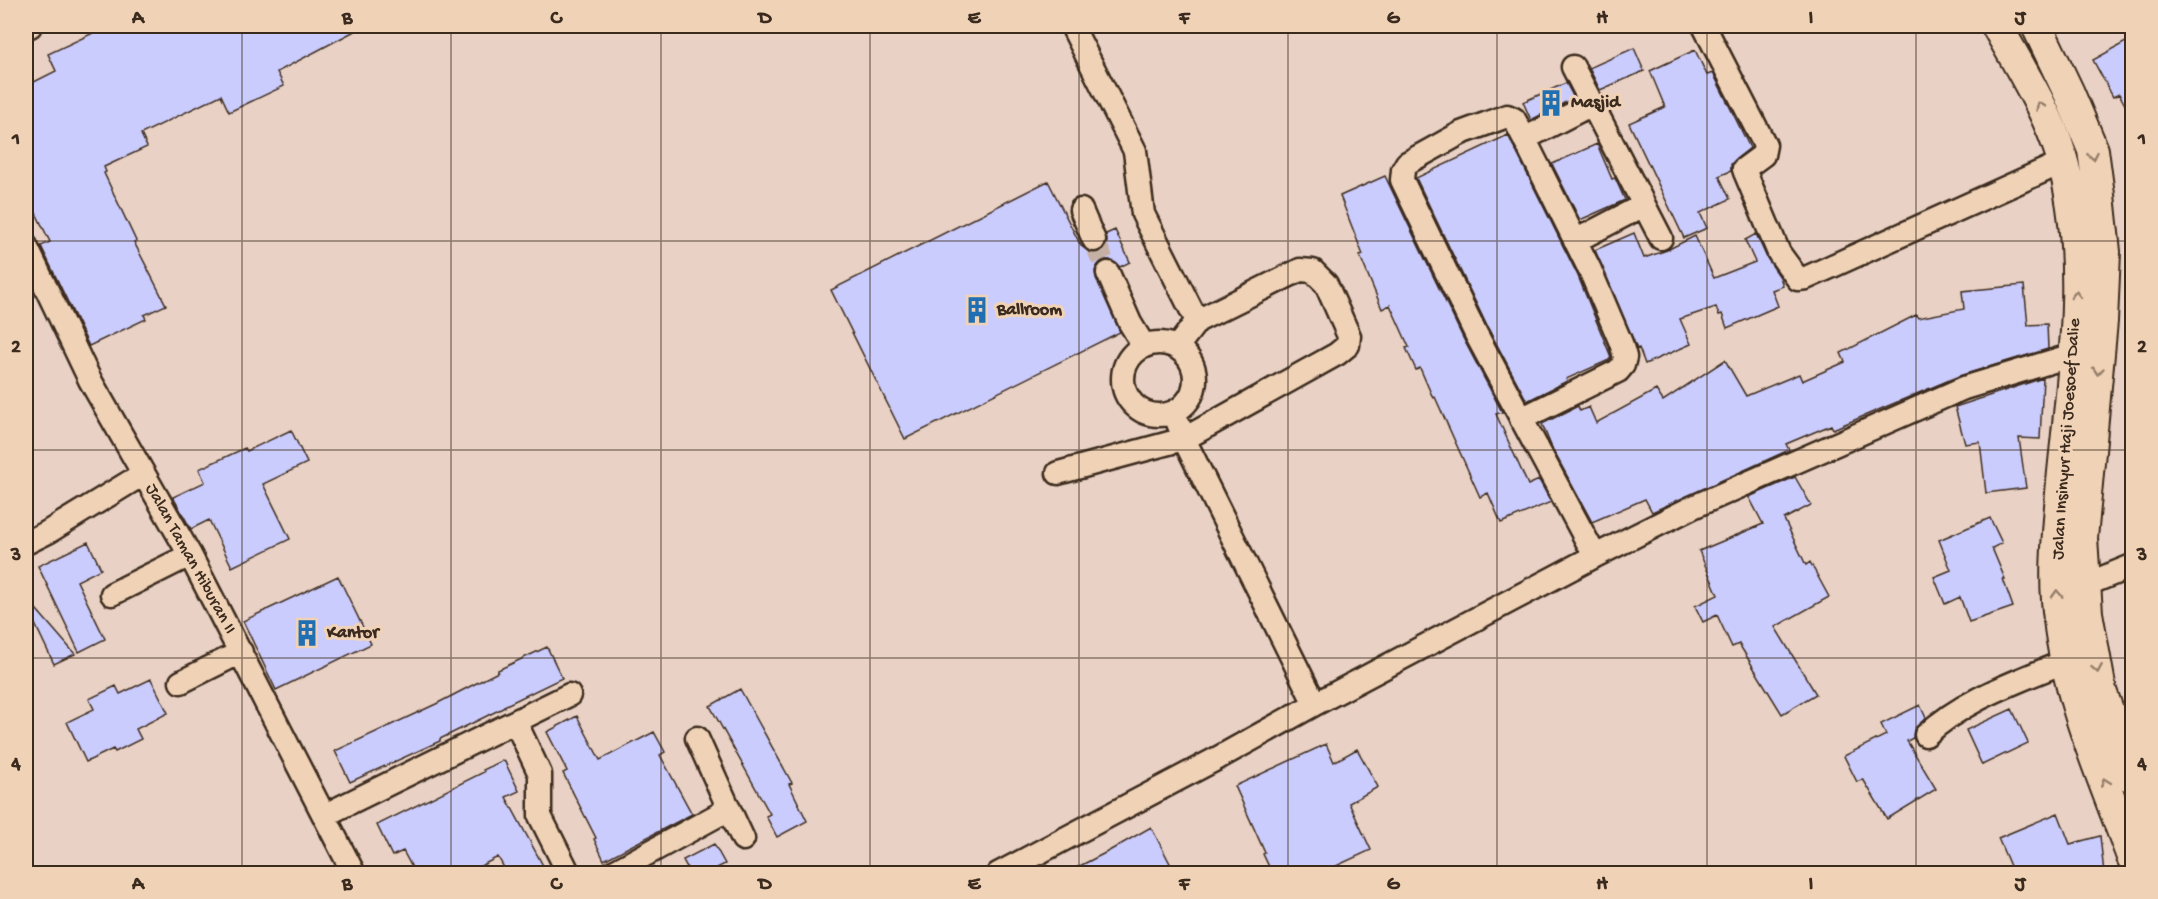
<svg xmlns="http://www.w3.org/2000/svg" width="2158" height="899" font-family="'Gochi Hand',sans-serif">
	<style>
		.building { fill: #cbccfe; stroke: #3b2a1e; stroke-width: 1.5 }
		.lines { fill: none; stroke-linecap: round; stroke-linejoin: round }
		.minor-tunnel { stroke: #c6b0a4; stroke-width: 22; stroke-dasharray: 22 11; stroke-linecap: butt }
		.minor-casing { stroke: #3b2a1e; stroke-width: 27 }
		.major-casing { stroke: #3b2a1e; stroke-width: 34 }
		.minor { stroke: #f0d3b7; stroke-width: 22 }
		.major { stroke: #f0d3b7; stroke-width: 30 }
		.oneway { stroke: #967e6a }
		.grid { fill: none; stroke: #3b2a1e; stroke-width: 1.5; stroke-opacity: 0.55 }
		.labels { text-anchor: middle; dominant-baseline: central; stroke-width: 6; stroke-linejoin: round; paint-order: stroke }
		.poi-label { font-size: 18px; font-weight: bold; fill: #3b2a1e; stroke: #f0d3b7; text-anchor: start }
		.street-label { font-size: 18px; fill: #3b2a1e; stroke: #f0d3b7 }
		.neatline { fill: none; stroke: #3b2a1e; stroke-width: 2 }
		.grid-label { font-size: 20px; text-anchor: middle; font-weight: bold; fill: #3b2a1e }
	</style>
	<rect width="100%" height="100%" fill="#e9d2c5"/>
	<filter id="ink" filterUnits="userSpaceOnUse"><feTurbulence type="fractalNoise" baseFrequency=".0167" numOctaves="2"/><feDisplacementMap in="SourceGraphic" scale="12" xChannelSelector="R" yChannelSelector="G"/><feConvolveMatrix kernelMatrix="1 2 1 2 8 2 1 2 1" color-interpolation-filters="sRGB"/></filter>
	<g filter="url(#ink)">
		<path class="building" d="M 108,26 L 364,26 L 277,72 L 284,86 L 229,112 L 221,95 L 141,134 L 147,147 L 104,167 L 106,172 L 104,173 L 136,241 L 134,242 L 166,305 L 144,315 L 146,319 L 89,346 L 41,246 L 50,242 L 33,207 L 26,211 L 26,86 L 56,71 L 48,54 Z
			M 2133,38 L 2133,119 L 2119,94 L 2113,97 L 2093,60 Z
			M 1634,48 L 1644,71 L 1600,90 L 1589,68 Z
			M 1695,50 L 1707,75 L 1713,73 L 1750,148 L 1736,159 L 1731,164 L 1731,171 L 1719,176 L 1730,199 L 1700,213 L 1707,228 L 1684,238 L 1629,123 L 1665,107 L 1650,71 Z
			M 1566,83 L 1574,98 L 1531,120 L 1523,102 Z
			M 1508,135 L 1578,276 L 1611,357 L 1609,360 L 1566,379 L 1567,381 L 1527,401 L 1488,328 L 1416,178 Z
			M 1597,144 L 1612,179 L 1615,178 L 1625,200 L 1580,220 L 1552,164 Z
			M 1385,176 L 1464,340 L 1502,412 L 1496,414 L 1528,485 L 1539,480 L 1551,502 L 1501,523 L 1488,493 L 1480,497 L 1435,397 L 1433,398 L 1420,368 L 1416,370 L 1406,348 L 1409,347 L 1390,305 L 1382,309 L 1360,256 L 1363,255 L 1340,196 Z
			M 1048,181 L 1081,246 L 1092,253 L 1100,252 L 1107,242 L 1106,234 L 1115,230 L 1130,262 L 1120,267 L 1110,260 L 1103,260 L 1098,265 L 1095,271 L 1096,278 L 1120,332 L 905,439 L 831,290 Z
			M 1634,233 L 1644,258 L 1667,250 L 1695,236 L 1714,278 L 1755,262 L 1745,240 L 1756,234 L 1767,258 L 1780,277 L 1783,286 L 1772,290 L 1778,306 L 1727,328 L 1722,314 L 1719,315 L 1716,307 L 1680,319 L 1691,344 L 1645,364 L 1639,348 L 1637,349 L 1595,250 Z
			M 2024,285 L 2028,325 L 2047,324 L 2048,349 L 1959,376 L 1833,429 L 1831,425 L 1786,444 L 1789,450 L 1652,512 L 1645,499 L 1592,522 L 1552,448 L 1542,424 L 1578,406 L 1580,411 L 1589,407 L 1596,423 L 1656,390 L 1663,401 L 1725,360 L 1746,396 L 1799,374 L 1802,381 L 1845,362 L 1841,353 L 1916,315 L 1918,318 L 1964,309 L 1962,291 Z
			M 2043,378 L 2040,439 L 2019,438 L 2026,488 L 1986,493 L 1980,442 L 1965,444 L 1955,407 Z
			M 291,430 L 307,463 L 263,484 L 290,539 L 232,567 L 209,520 L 191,529 L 173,497 L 205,482 L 199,469 L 245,448 L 247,451 Z
			M 1795,477 L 1811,505 L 1784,519 L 1806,565 L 1810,562 L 1829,597 L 1775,627 L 1816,694 L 1782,714 L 1739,644 L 1732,647 L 1717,615 L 1703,622 L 1695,606 L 1718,595 L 1699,551 L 1763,524 L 1749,497 Z
			M 1990,518 L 2002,543 L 1992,548 L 2005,579 L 2003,579 L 2013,607 L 1969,622 L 1960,597 L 1945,604 L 1934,577 L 1951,570 L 1939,540 Z
			M 88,542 L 101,569 L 77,581 L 105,639 L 79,652 L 38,566 Z
			M 338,576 L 371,644 L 276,690 L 243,621 Z
			M 30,602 L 75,654 L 54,664 L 26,605 Z
			M 547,647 L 562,678 L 504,706 L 505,707 L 440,739 L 440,741 L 350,782 L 335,751 L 436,704 L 498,672 L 498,670 Z
			M 151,679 L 168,713 L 136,729 L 141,739 L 115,752 L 113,749 L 86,762 L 67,722 L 94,709 L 89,699 L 116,686 L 120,694 Z
			M 740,689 L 792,783 L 789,784 L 807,821 L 777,837 L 766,816 L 770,814 L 710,706 Z
			M 1920,705 L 1926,718 L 1914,730 L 1913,738 L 1907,741 L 1936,789 L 1887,819 L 1863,779 L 1857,782 L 1844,756 L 1886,735 L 1881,724 Z
			M 2012,709 L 2028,743 L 1982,765 L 1966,730 Z
			M 577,716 L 600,760 L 654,732 L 665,752 L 660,755 L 692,814 L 604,860 L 594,839 L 596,838 L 563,773 L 567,771 L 547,732 Z
			M 1326,744 L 1334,762 L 1357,749 L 1378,787 L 1349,803 L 1371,850 L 1321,873 L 1272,873 L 1263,854 L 1265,853 L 1235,786 Z
			M 504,760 L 519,791 L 506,797 L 547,873 L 507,873 L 498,857 L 467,873 L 415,873 L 403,851 L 392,856 L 377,825 L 484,772 L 483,770 Z
			M 2058,813 L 2070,844 L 2100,836 L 2104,873 L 2013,873 L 1998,838 Z
			M 1151,827 L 1175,873 L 1066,873 L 1109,851 Z
			M 714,844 L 725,864 L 707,873 L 690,873 L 683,860 Z"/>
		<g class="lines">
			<path class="minor-tunnel" d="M 1094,240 L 1108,273"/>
			<defs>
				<path id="minor" d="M 1072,26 L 1135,151 L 1143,214 L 1197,321
					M 1704,26 L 1765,145 L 1763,155 L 1744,169 L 1745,172 L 1779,253 L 1798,279 L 1806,278 L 2063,162
					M 26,28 L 30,26
					M 1573,67 L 1592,104
					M 1524,139 L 1592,104 L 1644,205 L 1575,241
					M 1644,205 L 1661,238
					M 1081,210 L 1094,240
					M 26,246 L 90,380 L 190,555 L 354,874
					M 1108,273 L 1130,323 L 1144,346
					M1123 379a36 36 0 1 1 72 0a36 36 0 1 1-72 0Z
					M 1174,412 L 1184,439 L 1315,704
					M 1521,419 L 1618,371 L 1623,365 L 1625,357 L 1621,343 L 1590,270 L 1520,130 L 1514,119 L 1507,116 L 1461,133 L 1407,163 L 1403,170 L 1402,180 L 1476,334 L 1595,556
					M 1058,473 L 1184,439 L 1337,354 L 1348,345 L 1349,336 L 1326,284 L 1313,271 L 1300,270 L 1197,321 L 1177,347
					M 26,543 L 48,532 L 143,474
					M 2085,585 L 2132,566
					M 112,594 L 190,555
					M 181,682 L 241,652
					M 516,723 L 540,774 L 540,816 L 569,874
					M 1926,735 C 1966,698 2017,682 2066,661
					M 697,738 L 729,809
					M 325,815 L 569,695
					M 610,874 L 729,809 L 743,839
					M 998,874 L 1218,758 L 1315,704 L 1595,556 L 1693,507 L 1964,388 L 2073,355"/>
				<path id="major" d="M 1997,26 C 2019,66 2048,112 2061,155 C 2092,262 2071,384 2061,493 C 2058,535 2053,577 2059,619 C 2068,702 2104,779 2132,857
					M 2037,26 L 2069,93 L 2093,150 L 2099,195 L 2105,252 L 2102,321 L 2082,538 L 2087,613 L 2101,691 L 2132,777"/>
			</defs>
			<use href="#minor" class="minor-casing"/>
			<use href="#major" class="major-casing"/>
			<use href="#minor" class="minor"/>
			<use href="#major" class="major"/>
		</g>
		<defs><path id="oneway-chevron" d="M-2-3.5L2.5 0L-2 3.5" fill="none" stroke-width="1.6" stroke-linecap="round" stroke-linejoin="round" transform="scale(1.5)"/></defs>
		<g class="oneway">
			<use href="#oneway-chevron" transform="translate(2040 106) rotate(-114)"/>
			<use href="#oneway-chevron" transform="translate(2093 156) rotate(79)"/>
			<use href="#oneway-chevron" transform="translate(2076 295) rotate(-90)"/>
			<use href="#oneway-chevron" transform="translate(2098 371) rotate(95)"/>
			<use href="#oneway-chevron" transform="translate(2057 594) rotate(-93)"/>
			<use href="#oneway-chevron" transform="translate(2097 669) rotate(80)"/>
			<use href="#oneway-chevron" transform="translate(2105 782) rotate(-110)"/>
		</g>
	</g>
	<path class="grid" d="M 242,26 L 242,874M 451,26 L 451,874M 661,26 L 661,874M 870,26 L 870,874M 1079,26 L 1079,874M 1288,26 L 1288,874M 1497,26 L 1497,874M 1707,26 L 1707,874M 1916,26 L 1916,874M 26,241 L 2132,241M 26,450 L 2132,450M 26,658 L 2132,658"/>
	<defs>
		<symbol id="building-bare" viewBox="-9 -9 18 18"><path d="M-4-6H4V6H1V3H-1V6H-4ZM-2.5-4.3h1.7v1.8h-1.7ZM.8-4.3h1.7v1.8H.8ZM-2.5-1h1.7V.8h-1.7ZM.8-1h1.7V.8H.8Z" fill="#1f6fb2" stroke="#f0d3b7" stroke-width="2.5" paint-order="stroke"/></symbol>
	</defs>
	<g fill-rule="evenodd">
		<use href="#building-bare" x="1532" y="84" width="38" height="38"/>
		<use href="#building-bare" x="958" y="291" width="38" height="38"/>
		<use href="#building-bare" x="288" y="614" width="38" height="38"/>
	</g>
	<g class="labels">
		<g class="poi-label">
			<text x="1571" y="103">Masjid</text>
			<text x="997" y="310">Ballroom</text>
			<text x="327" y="633">Kantor</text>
		</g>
		<g class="street-label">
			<text transform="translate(2067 439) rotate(-86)">Jalan Insinyur Haji Joesoef Dalie</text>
			<text transform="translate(190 559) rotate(61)">Jalan Taman Hiburan II</text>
		</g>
	</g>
	<rect width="2158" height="899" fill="none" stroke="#f0d3b7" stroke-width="66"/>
	<rect x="33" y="33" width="2092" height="833" class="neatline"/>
	<g class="grid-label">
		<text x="138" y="23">A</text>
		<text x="347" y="23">B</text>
		<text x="556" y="23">C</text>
		<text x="765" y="23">D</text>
		<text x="974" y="23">E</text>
		<text x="1184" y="23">F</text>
		<text x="1393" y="23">G</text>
		<text x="1602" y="23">H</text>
		<text x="1811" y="23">I</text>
		<text x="2020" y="23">J</text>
		<text x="16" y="144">1</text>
		<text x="2142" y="144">1</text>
		<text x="16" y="352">2</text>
		<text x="2142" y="352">2</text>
		<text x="16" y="560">3</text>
		<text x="2142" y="560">3</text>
		<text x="16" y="769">4</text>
		<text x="2142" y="769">4</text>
		<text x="138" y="889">A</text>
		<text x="347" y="889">B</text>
		<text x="556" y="889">C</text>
		<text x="765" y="889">D</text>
		<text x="974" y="889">E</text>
		<text x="1184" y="889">F</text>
		<text x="1393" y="889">G</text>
		<text x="1602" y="889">H</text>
		<text x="1811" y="889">I</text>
		<text x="2020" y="889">J</text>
	</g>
</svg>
